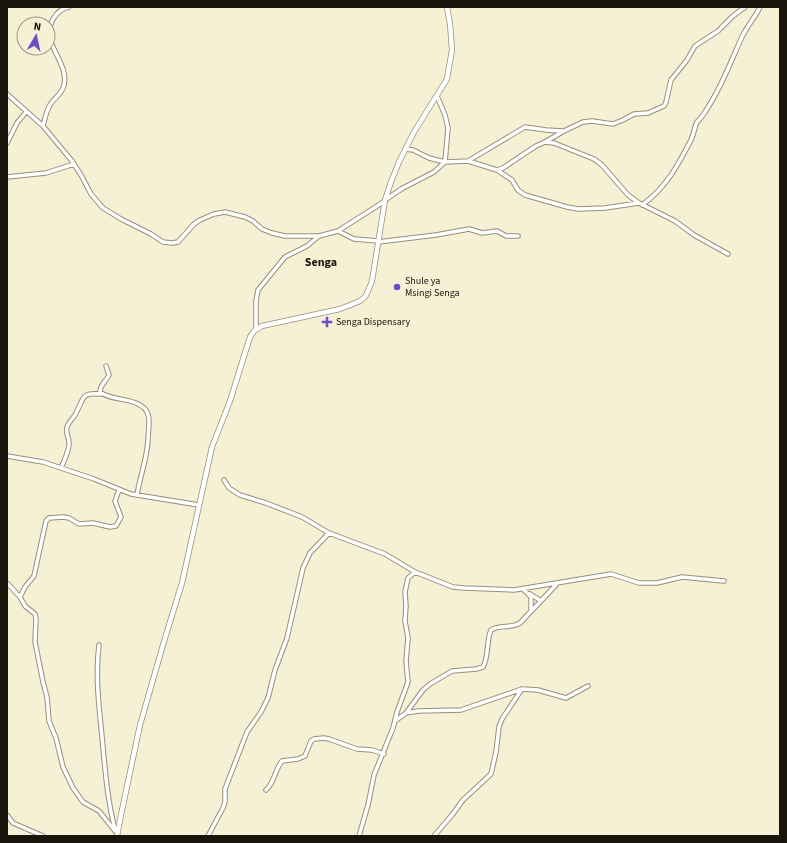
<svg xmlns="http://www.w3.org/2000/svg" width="787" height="843" font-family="'Source Sans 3',sans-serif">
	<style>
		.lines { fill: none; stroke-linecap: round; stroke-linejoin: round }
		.minor-casing { stroke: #969078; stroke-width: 5.5 }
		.tertiary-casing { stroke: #969078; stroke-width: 6 }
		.minor { stroke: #fff; stroke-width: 3.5 }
		.tertiary { stroke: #fff; stroke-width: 4.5 }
		.poi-dot { fill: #6e4fc8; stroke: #f6f0d5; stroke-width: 1.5 }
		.labels { text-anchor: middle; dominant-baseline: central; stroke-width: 3; stroke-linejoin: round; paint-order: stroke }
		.poi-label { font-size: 10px; fill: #17150c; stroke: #f6f0d5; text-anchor: start }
		.quarter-label { font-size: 12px; font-weight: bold; fill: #17150c; stroke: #f6f0d5 }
	</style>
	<rect width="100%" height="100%" fill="#f6f0d5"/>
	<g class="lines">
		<defs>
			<path id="minor" d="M 7,94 L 43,126 L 72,161 L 81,175 L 91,194 L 103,208 L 121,219 L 151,234 L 163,242 L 172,243 L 178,242 L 194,224 L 200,220 L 214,214 L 225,212 L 245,217 L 253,221 L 262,229 L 272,233 L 285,236 L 319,236 L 338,231 L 385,201
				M 43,126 C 45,119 46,111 50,105 C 54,98 63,93 64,85 C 68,68 53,53 50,38 C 48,24 55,10 69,7
				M 545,142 L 564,131 L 583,122 L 592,121 L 613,124 L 623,120 L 634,114 L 648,113 L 664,106 L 666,102 L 671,80 L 687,60 L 695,46 L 718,31 L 733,16 L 745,7
				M 7,143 L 17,123 L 26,112
				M 405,149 L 413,150 L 429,158 L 445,162 L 468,161 L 497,170 L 503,168 L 536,146 L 545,142 L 554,143 L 594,159 L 602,165 L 628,195 L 639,203 L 675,221 L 694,235 L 728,254
				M 468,161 L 525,127 L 546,130 L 563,131
				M 497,170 L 512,180 L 518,190 L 525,195 L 567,207 L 578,209 L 605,208 L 639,203
				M 7,177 L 46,173 L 74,164
				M 385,200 L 403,188 L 434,172 L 445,162 L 448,128 L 445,115 L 437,96
				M 642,205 C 666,188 678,165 691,140 C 694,134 694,128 697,122 C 699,120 701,118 703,115 C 719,92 730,64 741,39 C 746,27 755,18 760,7
				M 338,231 L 354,239 L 378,241
				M 378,242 L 436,235 L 469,229 L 482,233 L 497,231 L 506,236 L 518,236
				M 256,329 L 256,301 L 258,290 L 285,257 L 307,246 L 319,236
				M 106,366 L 109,375 C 106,382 100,384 100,392 C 110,400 127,398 138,404 C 154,411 148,426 148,440 C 147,459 140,476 137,495
				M 7,456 L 43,462 L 94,479 L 131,494 L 199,505
				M 61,468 C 64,461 68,453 69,445 C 70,439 65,433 67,427 C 69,421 75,417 77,411 C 84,398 81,392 101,394
				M 224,480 L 229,488 L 240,495 L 266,503 L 302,517 L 329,533 L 385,554 L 415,572 L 453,587 L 464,588 L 514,590 L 611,574 L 639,583 L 657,583 L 682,577 L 724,581
				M 7,583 L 20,597
				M 523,589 L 531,597 L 531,610
				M 530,594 L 541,601
				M 99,645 C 95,675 99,707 102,737 C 105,768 107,799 115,829
				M 406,713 L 423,690 L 430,684 L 452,671 L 476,669 L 483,667 C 489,656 486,642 491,630 C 500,624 511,629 520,623 L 556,585
				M 395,721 L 406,713 L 418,711 L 461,710 L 522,689 L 538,690 L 566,698 L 588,686
				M 266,790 C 275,782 275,769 282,761 L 298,759 L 305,756 L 311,741 L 314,739 L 324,738 L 329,739 L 357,749 L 372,750 L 384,754
				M 7,815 L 13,823 L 43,836
				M 115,831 L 99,811 L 83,802 L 73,788 L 63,767 L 56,738 L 49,721 L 47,697 L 43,682 L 35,642 L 36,619 L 35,614 L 25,606 L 20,597 L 25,587 L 34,576 L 46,521 L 49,518 L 63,517 L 69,518 L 79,524 L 93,523 L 110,527 L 116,526 L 121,517 L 115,501 L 119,490
				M 208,836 L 223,808 L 225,802 L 225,789 L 247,732 L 261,712 L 268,698 L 275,670 L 287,638 L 303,568 L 310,553 L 329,533
				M 359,836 L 368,805 L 374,775 L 393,728 L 397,712 L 408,682 L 406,661 L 408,638 L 405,621 L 406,606 L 405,592 L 408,578 L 415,572
				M 434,836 L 452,815 L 463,800 L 491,774 L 496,752 L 499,727 L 502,719 L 522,689"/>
			<path id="tertiary" d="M 117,836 L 121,815 L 140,725 L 165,638 L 182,583 L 212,447 L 230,401 L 250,337 L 254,331 L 262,326 L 340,309 L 360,301 L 365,297 L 368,291 L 372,281 L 385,200 L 391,182 L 399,162 L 414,132 L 447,79 L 452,50 L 450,24 L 447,7"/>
		</defs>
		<use href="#minor" class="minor-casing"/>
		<use href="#tertiary" class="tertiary-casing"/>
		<use href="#minor" class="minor"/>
		<use href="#tertiary" class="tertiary"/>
	</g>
	<g class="poi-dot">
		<circle cx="397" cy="287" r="4"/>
		<path d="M325 316h4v4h4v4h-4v4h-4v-4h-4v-4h4z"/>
	</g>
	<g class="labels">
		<g class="poi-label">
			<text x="405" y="281">Shule ya<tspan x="405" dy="12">Msingi Senga</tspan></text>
			<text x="336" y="322">Senga Dispensary</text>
		</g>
		<g class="quarter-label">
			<text x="321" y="262">Senga</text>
		</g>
	</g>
	<rect width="787" height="843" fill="none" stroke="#17150c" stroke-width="16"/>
	<g transform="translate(36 36) rotate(9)"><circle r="19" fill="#f6f0d5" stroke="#9d9885"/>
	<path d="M0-3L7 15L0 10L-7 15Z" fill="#6e4fc8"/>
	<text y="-6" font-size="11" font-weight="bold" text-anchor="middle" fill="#17150c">N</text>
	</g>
</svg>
